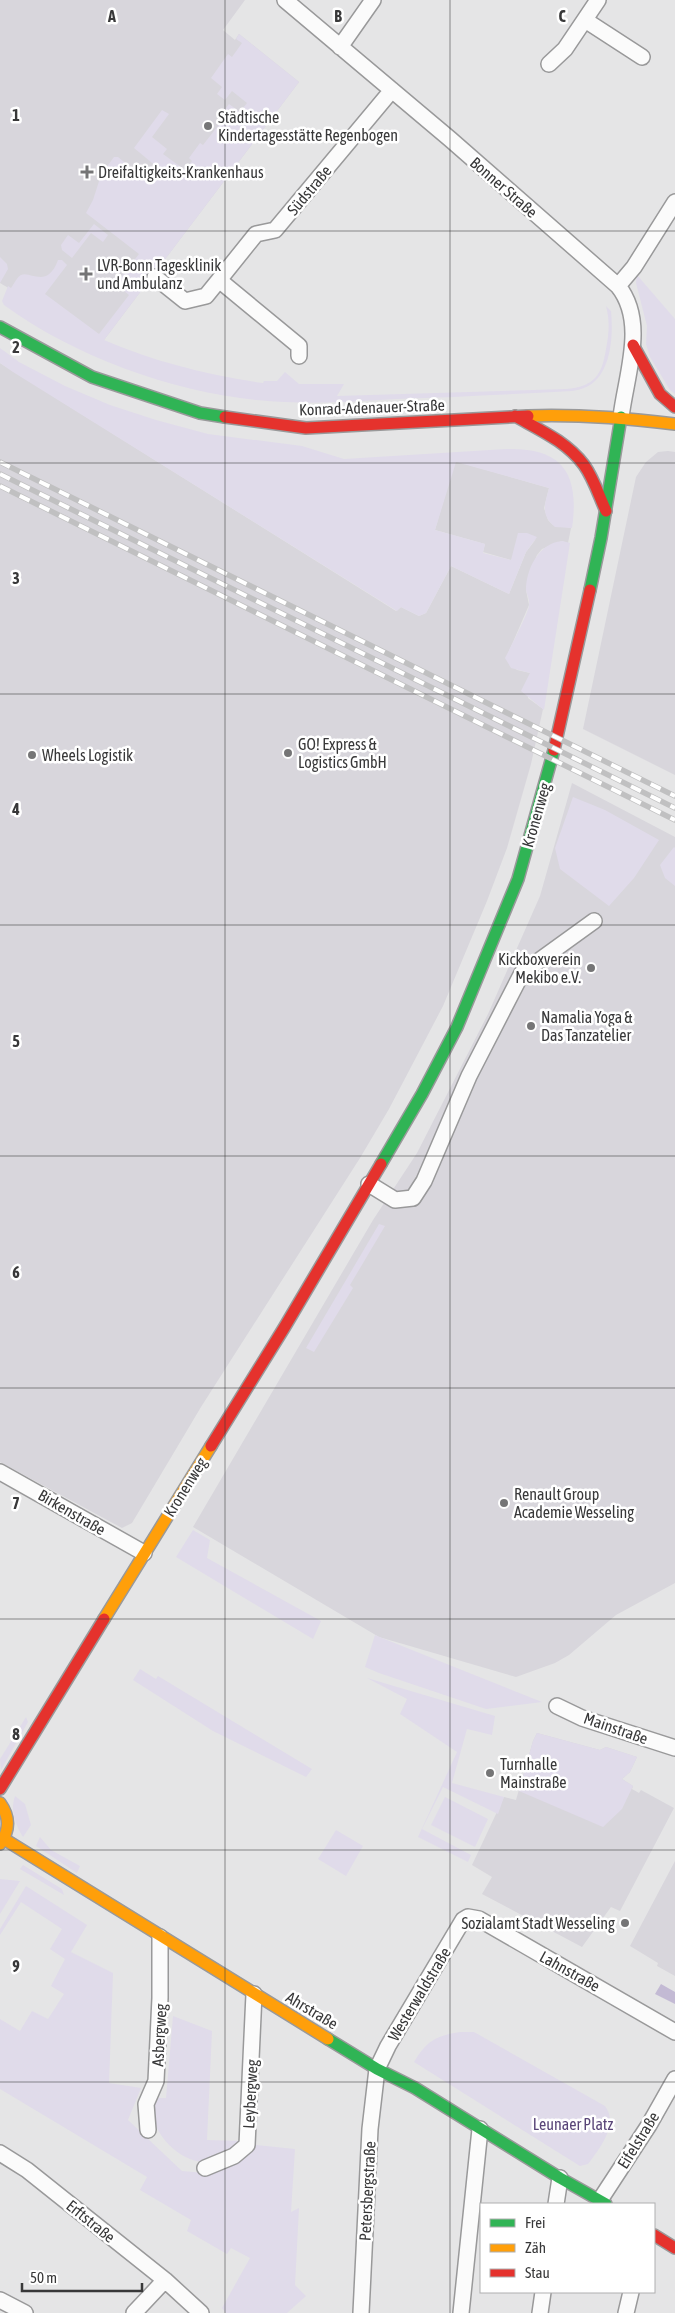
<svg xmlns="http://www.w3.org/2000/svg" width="675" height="2313" font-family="'Asap Condensed',sans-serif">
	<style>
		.built { fill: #d8d6dc }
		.green { fill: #e0dbea }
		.water { fill: #c3bad4 }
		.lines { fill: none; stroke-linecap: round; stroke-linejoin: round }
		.street-casing { stroke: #99999a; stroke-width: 18 }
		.fast-casing { stroke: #99999a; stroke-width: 14 }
		.slow-casing { stroke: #99999a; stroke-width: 14 }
		.jam-casing { stroke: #99999a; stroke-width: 14 }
		.street { stroke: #fbfbfb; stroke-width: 15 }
		.fast { stroke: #30b455; stroke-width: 11 }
		.slow { stroke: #ff9f0a; stroke-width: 11 }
		.jam { stroke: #e5322d; stroke-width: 11 }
		.rail-casing { stroke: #c0c0c1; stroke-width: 5.5 }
		.rail { stroke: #fff; stroke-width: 4; stroke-dasharray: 11; stroke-linecap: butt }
		.grid { fill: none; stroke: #383839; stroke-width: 1; stroke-opacity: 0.55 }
		.poi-dot { fill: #757576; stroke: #fff; stroke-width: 2 }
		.labels { text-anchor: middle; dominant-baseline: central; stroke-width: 5; stroke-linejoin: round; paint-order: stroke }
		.poi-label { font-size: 16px; fill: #383839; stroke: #fff; text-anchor: start }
		.street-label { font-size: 16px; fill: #383839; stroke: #fff }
		.park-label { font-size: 16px; fill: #594578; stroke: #fff }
		.grid-label { font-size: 16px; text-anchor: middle; font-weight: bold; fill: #383839; stroke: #fff; stroke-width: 5; stroke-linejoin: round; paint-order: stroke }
	</style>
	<rect width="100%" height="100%" fill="#e5e5e6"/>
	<path class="built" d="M 0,0 L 245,0 L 223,30 L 235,40 L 239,34 L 299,82 L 104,340 L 56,316 L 0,283 Z
		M 0,363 L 396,611 L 401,607 L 419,616 L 426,613 L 451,566 L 509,594 L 526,552 L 536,539 L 511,560 L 483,552 L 485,544 L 435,530 L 455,461 L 549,488 L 544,508 L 548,520 L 553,525 L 571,528 L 568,543 L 562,541 L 542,549 L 537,555 L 528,578 L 526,590 L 529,605 L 506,658 L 517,670 L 530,673 L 528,698 L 543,709 L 531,764 L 507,848 L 487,901 L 443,1006 L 389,1109 L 360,1158 L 201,1407 L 132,1523 L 122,1528 L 0,1462 Z
		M 668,451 L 675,452 L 675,775 L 583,729 L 636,477 L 646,462 L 658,452 Z
		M 572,783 L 675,837 L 675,1583 L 616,1615 L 569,1655 L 555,1663 L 516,1677 L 379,1637 L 193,1527 L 373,1220 L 417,1153 L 488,1014 L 540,896 Z
		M 537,1733 L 600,1750 L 606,1747 L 637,1757 L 630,1772 L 622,1779 L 633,1786 L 632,1789 L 639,1793 L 641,1790 L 674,1808 L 620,1911 L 611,1907 L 582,1947 L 482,1894 L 492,1877 L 472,1865 L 504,1797 L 516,1800 L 533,1741 Z
		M 675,1861 L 675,1976 L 657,1966 L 658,1963 L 630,1946 Z"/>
	<path class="green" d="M 239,34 L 299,82 L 104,340 C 155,362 208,375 263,383 L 264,381 L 277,381 L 285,372 L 299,384 L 344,384 L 337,396 L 566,389 C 594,387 602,375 606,349 C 609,333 610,321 606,306 L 611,311 C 614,342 610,388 572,391 C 514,394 455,397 397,399 C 351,402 304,405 257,400 C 173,392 73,356 4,305 L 2,301 L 8,286 L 11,288 C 14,284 17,277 21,275 C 30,270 47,290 58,260 L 62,260 L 67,265 L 45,294 L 99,334 L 129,295 L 116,284 L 139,254 L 86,213 L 93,200 L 101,175 L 114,157 L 118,157 L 146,180 L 157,167 L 134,148 L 162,110 L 169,114 L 152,137 L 167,149 L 163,154 L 185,170 L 192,161 L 189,158 L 200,143 L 203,145 L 221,122 L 218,119 L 229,104 L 240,112 L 247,103 L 232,91 L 225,100 L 217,94 L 222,87 L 211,78 L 228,54 L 232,57 L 242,43 L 236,39 Z
		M 94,224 L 108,235 L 103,242 L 91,233 L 72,258 L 62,250 L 61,245 L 68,235 L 79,243 Z
		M 0,257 L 7,264 L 8,269 L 0,283 Z
		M 637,275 L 675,319 L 675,394 L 670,390 L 650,357 L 646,344 L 647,326 L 636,283 Z
		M 0,348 L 19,362 L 65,386 L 110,405 L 156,420 L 208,434 L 302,446 L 344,459 L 506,449 C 562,447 580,473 572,528 L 555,527 C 540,515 545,503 549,488 L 456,462 L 435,530 L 485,544 L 483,553 L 511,560 L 518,533 L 527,533 L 537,537 L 526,552 L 509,594 L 451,566 L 426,613 L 419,616 L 401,607 L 397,611 L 13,372 L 0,363 Z
		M 562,541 L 570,543 L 544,710 L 521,691 L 530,673 L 511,668 L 505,658 C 510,648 529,612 529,605 C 530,600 527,595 526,590 C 526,569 539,543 562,541 Z
		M 573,797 L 605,810 L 659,840 L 634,878 L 609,906 L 560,869 L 555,848 Z
		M 674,847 L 675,848 L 675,886 L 665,878 L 660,865 Z
		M 379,1224 L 385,1226 L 350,1285 L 353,1288 L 314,1352 L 306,1348 Z
		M 193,1530 L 210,1540 L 207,1558 L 321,1621 L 313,1639 L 176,1557 Z
		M 375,1635 L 382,1638 L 542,1702 L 486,1709 L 379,1673 L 365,1667 Z
		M 140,1669 L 156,1679 L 158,1676 L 312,1769 L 306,1777 L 213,1731 L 133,1680 Z
		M 367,1678 L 495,1716 L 492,1735 L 467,1729 L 452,1783 L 504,1797 L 498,1814 L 443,1787 L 422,1829 L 471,1855 L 468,1862 L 418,1837 L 457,1752 L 400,1714 L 407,1699 Z
		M 26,1717 L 28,1722 L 1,1770 L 0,1759 Z
		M 537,1733 L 600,1750 L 606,1747 L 637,1757 L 630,1772 L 622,1779 L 633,1786 L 622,1809 L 603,1827 L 519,1791 L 533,1741 Z
		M 15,1796 L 25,1804 L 31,1825 L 23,1837 C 15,1824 10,1811 15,1796 Z
		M 445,1797 L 488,1819 L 475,1847 L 431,1825 Z
		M 336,1830 L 363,1846 L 346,1876 L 318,1859 Z
		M 40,1837 L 51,1850 L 80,1866 L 77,1873 L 36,1846 Z
		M 23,1865 L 62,1889 L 64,1895 L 20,1869 Z
		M 0,1879 L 20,1881 L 0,1914 Z
		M 26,1886 L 87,1925 L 71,1952 L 113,1973 L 109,2083 L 141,2088 L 128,2120 L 182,2171 L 205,2173 L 242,2158 L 256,2145 L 295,2149 L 291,2212 L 299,2208 L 295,2285 L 306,2296 L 287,2313 L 226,2313 L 222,2308 L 250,2258 L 231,2248 L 227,2254 L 187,2231 L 191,2220 L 140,2190 L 147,2177 L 0,2089 L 0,2019 L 20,2031 L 32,2011 L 48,2019 L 64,1994 L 51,1986 L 65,1959 L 50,1949 L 62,1929 L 21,1902 L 0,1935 L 0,1929 Z
		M 173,2016 L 212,2031 L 207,2140 L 240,2141 L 237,2147 C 229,2151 218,2159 209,2161 C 184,2166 155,2137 153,2114 C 153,2109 154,2103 155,2098 L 166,2098 Z
		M 460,2032 L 474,2032 L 605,2106 C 619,2124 600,2148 588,2164 L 580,2166 L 414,2062 C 427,2041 435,2036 460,2032 Z"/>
	<path class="water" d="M 661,1984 L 675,1992 L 675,2004 L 655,1994 Z"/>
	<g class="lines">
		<defs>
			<path id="street" d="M 285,0 L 450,139 L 618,286 C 647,322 626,375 621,417
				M 585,20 L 642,57
				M 340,47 L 373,0
				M 549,64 L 565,49 L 598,0
				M 155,277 L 185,301 L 206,296 L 219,280 L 299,346 L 299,356
				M 219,280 L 256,234 L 275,230 L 392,90
				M 618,286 L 634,267 L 675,202
				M 369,1184 L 395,1200 L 413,1198 L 424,1181 L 469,1076 L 522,973 L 594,921
				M 0,1472 L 144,1553
				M 557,1706 L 582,1718 L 675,1748
				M 148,2130 L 146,2104 L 156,2081 L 160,1998 L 160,1937
				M 0,2153 L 27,2170 L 165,2280 L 201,2313
				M 205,2168 L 234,2156 L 247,2145 L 254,1994
				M 600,2200 L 649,2125 L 675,2079
				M 556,2204 L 560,2178
				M 0,2300 L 25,2313
				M 134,2313 L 165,2280
				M 361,2313 L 370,2129 L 377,2069 L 388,2046 L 463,1920 L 468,1917 L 479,1919 L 675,2032
				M 461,2313 L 480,2129
				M 540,2313 L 543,2292
				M 626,2313 L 631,2292"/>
			<path id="fast" d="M 0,327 L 92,377 L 200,413 L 225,417
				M 590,590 L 601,538 L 621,417
				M 381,1164 L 422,1094 L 457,1027 L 518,879 L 554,750
				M 328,2039 L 377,2069 L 415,2088 L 560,2178 L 606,2204"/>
			<path id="slow" d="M 528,416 C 578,414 625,418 675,424
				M 104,1619 L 211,1446
				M 0,1803 C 10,1817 10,1830 0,1844
				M 4,1839 L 328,2039"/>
			<path id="jam" d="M 633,345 L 660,394 L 675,407
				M 515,416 C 540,430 567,442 584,465 C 594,479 599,496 606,511
				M 225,417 L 306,428 L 528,416
				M 554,750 L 590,590
				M 211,1446 L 284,1328 L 381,1164
				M 0,1789 L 104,1619
				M 654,2235 L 675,2248"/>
		</defs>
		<use href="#street" class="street-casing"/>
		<use href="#fast" class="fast-casing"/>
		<use href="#slow" class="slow-casing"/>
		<use href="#jam" class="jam-casing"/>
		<use href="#street" class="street"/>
		<use href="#fast" class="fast"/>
		<use href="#slow" class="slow"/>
		<use href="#jam" class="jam"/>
		<defs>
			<path id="rail" d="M 0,462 L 675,796
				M 0,474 L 675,808
				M 0,486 L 675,820"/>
		</defs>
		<use href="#rail" class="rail-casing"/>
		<use href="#rail" class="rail"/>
	</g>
	<path class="grid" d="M 225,0 L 225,2313M 450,0 L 450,2313M 0,231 L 675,231M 0,463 L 675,463M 0,694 L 675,694M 0,925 L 675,925M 0,1156 L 675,1156M 0,1388 L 675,1388M 0,1619 L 675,1619M 0,1850 L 675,1850M 0,2082 L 675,2082"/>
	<g class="poi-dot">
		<circle cx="208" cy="126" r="5"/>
		<path d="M84.5 164.5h5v5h5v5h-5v5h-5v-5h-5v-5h5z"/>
		<path d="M83.5 266.5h5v5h5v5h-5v5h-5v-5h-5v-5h5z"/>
		<circle cx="288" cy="753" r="5"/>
		<circle cx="32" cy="755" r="5"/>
		<circle cx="591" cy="968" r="5"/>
		<circle cx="531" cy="1026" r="5"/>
		<circle cx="504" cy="1503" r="5"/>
		<circle cx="490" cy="1773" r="5"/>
		<circle cx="625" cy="1923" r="5"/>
	</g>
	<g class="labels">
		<g class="poi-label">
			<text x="218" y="117">Städtische<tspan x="218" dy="18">Kindertagesstätte Regenbogen</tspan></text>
			<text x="98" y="172">Dreifaltigkeits-Krankenhaus</text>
			<text x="97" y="265">LVR-Bonn Tagesklinik<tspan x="97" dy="18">und Ambulanz</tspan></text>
			<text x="298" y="744">GO! Express &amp;<tspan x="298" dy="18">Logistics GmbH</tspan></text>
			<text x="42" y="755">Wheels Logistik</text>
			<text x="581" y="959" text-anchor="end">Kickboxverein<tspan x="581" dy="18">Mekibo e.V.</tspan></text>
			<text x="541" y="1017">Namalia Yoga &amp;<tspan x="541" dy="18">Das Tanzatelier</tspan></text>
			<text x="514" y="1494">Renault Group<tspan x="514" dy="18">Academie Wesseling</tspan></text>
			<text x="500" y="1764">Turnhalle<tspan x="500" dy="18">Mainstraße</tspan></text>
			<text x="615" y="1923" text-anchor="end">Sozialamt Stadt Wesseling</text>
		</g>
		<g class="street-label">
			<text transform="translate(504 187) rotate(41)">Bonner Straße</text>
			<text transform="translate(309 190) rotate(-50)">Südstraße</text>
			<text transform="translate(372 407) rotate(-2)">Konrad-Adenauer-Straße</text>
			<text transform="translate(536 815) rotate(-74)">Kronenweg</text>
			<text transform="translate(185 1487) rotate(-58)">Kronenweg</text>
			<text transform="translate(72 1512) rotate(30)">Birkenstraße</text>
			<text transform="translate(616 1728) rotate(19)">Mainstraße</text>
			<text transform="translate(570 1971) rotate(29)">Lahnstraße</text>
			<text transform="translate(419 1994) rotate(-59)">Westerwaldstraße</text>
			<text transform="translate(312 2010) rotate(31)">Ahrstraße</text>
			<text transform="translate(159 2035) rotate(-87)">Asbergweg</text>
			<text transform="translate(250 2094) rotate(-87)">Leybergweg</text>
			<text transform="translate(638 2140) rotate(-58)">Eifelstraße</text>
			<text transform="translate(367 2191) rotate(-87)">Petersbergstraße</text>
			<text transform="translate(91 2221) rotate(39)">Erftstraße</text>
		</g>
		<g class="park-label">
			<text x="573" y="2124">Leunaer Platz</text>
		</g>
	</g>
	<g class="grid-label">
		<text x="112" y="22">A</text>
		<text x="338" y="22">B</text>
		<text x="562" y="22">C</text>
		<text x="16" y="121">1</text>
		<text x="16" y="353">2</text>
		<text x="16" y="584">3</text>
		<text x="16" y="815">4</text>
		<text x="16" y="1047">5</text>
		<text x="16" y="1278">6</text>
		<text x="16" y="1509">7</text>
		<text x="16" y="1740">8</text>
		<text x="16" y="1972">9</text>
	</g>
	<rect x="480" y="2203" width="175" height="90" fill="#ffffff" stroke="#afafb0"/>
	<rect x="490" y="2219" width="25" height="8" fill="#30b455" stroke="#afafb0"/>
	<text x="525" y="2228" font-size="15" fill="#383839">Frei</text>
	<rect x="490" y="2244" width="25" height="8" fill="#ff9f0a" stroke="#afafb0"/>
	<text x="525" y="2253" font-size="15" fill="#383839">Zäh</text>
	<rect x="490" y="2269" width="25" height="8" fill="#e5322d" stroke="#afafb0"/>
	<text x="525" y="2278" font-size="15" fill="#383839">Stau</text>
	<path d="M22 2283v8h120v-8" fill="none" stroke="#383839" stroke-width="2.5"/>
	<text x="30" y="2283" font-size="15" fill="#383839" stroke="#ffffff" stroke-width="4" paint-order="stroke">50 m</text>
</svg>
